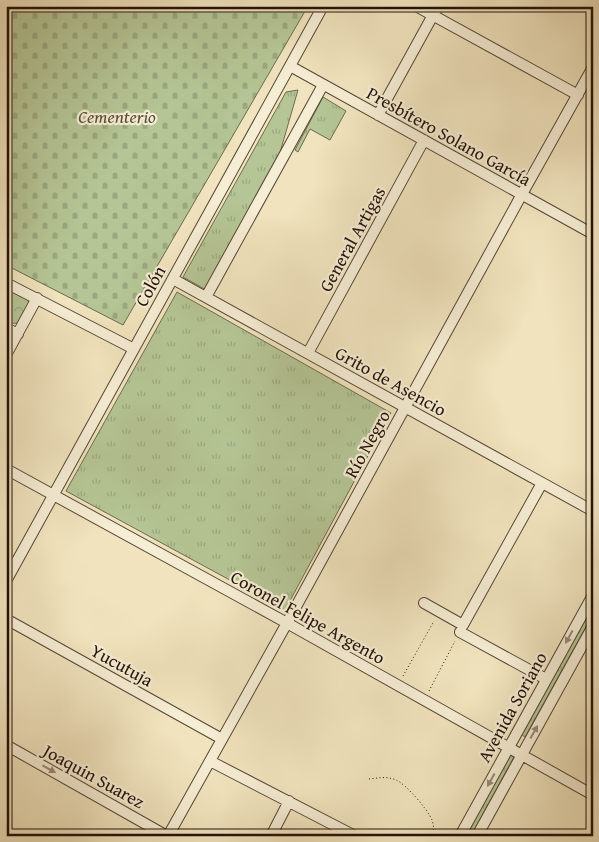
<svg xmlns="http://www.w3.org/2000/svg" width="599" height="842" font-family="'Gentium Book Plus',serif">
	<style>
		.grass { fill: url(#grass-tufts); stroke: #6c6c4e }
		.cemetery { fill: url(#cemetery-stones); stroke: #6c6c4e }
		.park { fill: url(#park-crowns); stroke: #6c6c4e }
		.lines { fill: none; stroke-linecap: round; stroke-linejoin: round }
		.minor-casing { stroke: #564635; stroke-width: 12 }
		.path { stroke: #221208; stroke-width: 1; stroke-dasharray: 1 2.5; stroke-linecap: butt }
		.minor { stroke: #f5edd4; stroke-width: 10 }
		.oneway { fill: #968a78 }
		.labels { text-anchor: middle; dominant-baseline: central; stroke-width: 4.5; stroke-linejoin: round; paint-order: stroke }
		.park-label { font-size: 18px; font-style: italic; fill: #555139; stroke: #f5edd4 }
		.street-label { font-size: 18px; fill: #221208; stroke: #f5edd4 }
	</style>
	<defs>
		<pattern id="grass-tufts" width="24" height="20" patternUnits="userSpaceOnUse" patternTransform="scale(1.25)"><rect width="24" height="20" fill="#b5c595"/><path d="M3 7l-1-3M5 7V3M7 7l1-3M15 17l-1-3M17 17v-4M19 17l1-3" fill="none" stroke="#9ba87f"/></pattern>
		<pattern id="cemetery-stones" width="16" height="16" patternUnits="userSpaceOnUse" patternTransform="scale(1.25)"><rect width="16" height="16" fill="#b5c595"/><path d="M2 7V4a2 2 0 0 1 4 0v3zM10 15v-3a2 2 0 0 1 4 0v3z" fill="#9ba87f"/></pattern>
		<pattern id="park-crowns" width="20" height="18" patternUnits="userSpaceOnUse" patternTransform="scale(1.25)"><rect width="20" height="18" fill="#b5c595"/><path d="M2 6a3 3 0 1 1 6 0M12 15a3 3 0 1 1 6 0" fill="none" stroke="#9ba87f"/></pattern>
	</defs>
	<rect width="100%" height="100%" fill="#f0e3bd"/>
	<filter id="stains"><feTurbulence type="fractalNoise" baseFrequency=".004" numOctaves="4"/><feColorMatrix values="0 0 0 0 .2 0 0 0 0 .09 0 0 0 0 .02 0 0 0 .5 -.17"/></filter>
	<radialGradient id="worn" r=".72"><stop offset=".6" stop-color="#630" stop-opacity="0"/><stop offset="1" stop-color="#630" stop-opacity=".3"/></radialGradient>
	<path class="grass" d="M 298,90 L 279,156 L 206,290 L 183,277 L 286,92 Z
		M 323,97 L 346,111 L 330,140 L 310,129 L 298,152 L 295,150 Z
		M 177,292 L 391,413 L 285,610 L 66,491 Z
		M 593,606 L 593,614 L 525,737 L 521,734 Z
		M 510,755 L 514,757 L 471,836 L 465,836 Z"/>
	<path class="cemetery" d="M 6,6 L 308,6 L 123,325 L 6,265 Z"/>
	<path class="park" d="M 6,285 L 28,299 L 29,304 L 19,322 C 14,325 11,322 6,320 Z"/>
	<g class="lines">
		<defs>
			<path id="minor" d="M 416,6 L 578,95
				M 290,66 L 593,234
				M 378,115 L 438,6
				M 173,279 L 593,511
				M 6,283 L 134,349
				M 206,297 L 323,85
				M 6,328 L 18,334
				M 308,353 L 424,140
				M 6,355 L 37,298
				M 6,469 L 287,623 L 593,795
				M 6,581 L 323,6
				M 424,603 L 463,625 L 542,483
				M 6,619 L 222,739
				M 460,632 L 546,679
				M 6,745 L 167,836
				M 210,761 L 355,836
				M 168,836 L 287,623 L 522,194 L 593,67
				M 271,836 L 289,801
				M 460,836 L 593,595
				M 477,836 L 593,626"/>
		</defs>
		<use href="#minor" class="minor-casing"/>
		<path class="path" d="M 403,676 L 434,621
			M 429,691 L 455,641
			M 369,779 C 378,778 387,776 396,780 C 406,784 428,810 432,820 C 434,826 434,831 432,836"/>
		<use href="#minor" class="minor"/>
	</g>
	<defs><path id="oneway-solid" d="M-6-.8H1V-3.2L6.5 0L1 3.2V.8H-6Z" transform="scale(1.25)"/></defs>
	<g class="oneway">
		<use href="#oneway-solid" transform="translate(569 637) rotate(119)"/>
		<use href="#oneway-solid" transform="translate(534 732) rotate(-61)"/>
		<use href="#oneway-solid" transform="translate(49 769) rotate(29)"/>
		<use href="#oneway-solid" transform="translate(491 780) rotate(119)"/>
	</g>
	<g class="labels">
		<g class="park-label">
			<text x="117" y="116">Cementerio</text>
		</g>
		<g class="street-label">
			<text transform="translate(449 136) rotate(29)">Presbítero Solano García</text>
			<text transform="translate(352 239) rotate(-61)">General Artigas</text>
			<text transform="translate(150 286) rotate(-61)">Colón</text>
			<text transform="translate(391 381) rotate(29)">Grito de Asencio</text>
			<text transform="translate(367 444) rotate(-61)">Río Negro</text>
			<text transform="translate(308 617) rotate(29)">Coronel Felipe Argento</text>
			<text transform="translate(122 665) rotate(29)">Yucutuja</text>
			<text transform="translate(512 707) rotate(-61)">Avenida Soriano</text>
			<text transform="translate(94 776) rotate(29)">Joaquin Suarez</text>
		</g>
	</g>
	<rect width="599" height="842" fill="none" stroke="#f0e3bd" stroke-width="25"/>
	<rect x="8" y="8" width="584" height="827" fill="none" stroke="#221208" stroke-width="2.5"/>
	<rect x="12" y="12" width="574" height="817" fill="none" stroke="#221208"/>
	<rect width="100%" height="100%" filter="url(#stains)"/>
	<rect width="100%" height="100%" fill="url(#worn)"/>
</svg>
